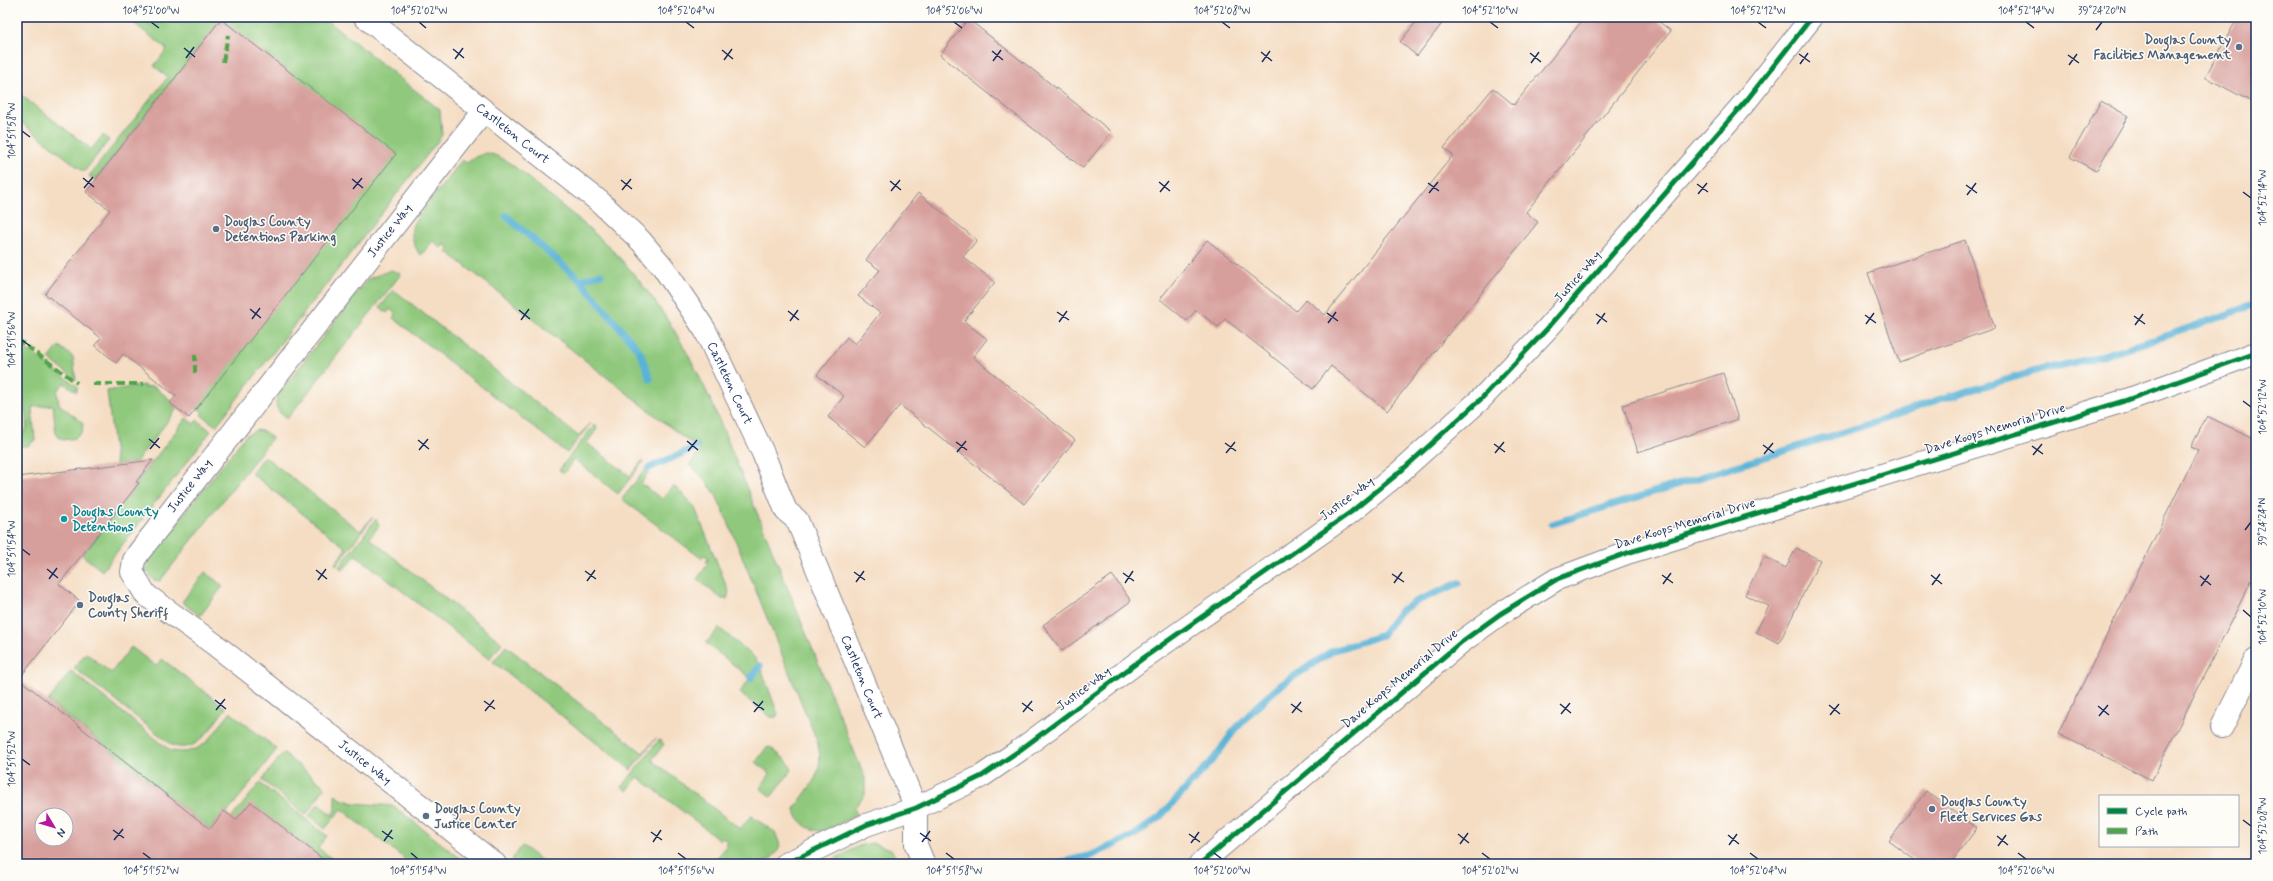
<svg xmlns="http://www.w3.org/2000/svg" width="2273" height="881" font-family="Mynerve,sans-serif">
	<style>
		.green { fill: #90c97d; stroke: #567c6e }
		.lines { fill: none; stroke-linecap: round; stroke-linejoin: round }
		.stream { stroke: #5ab3d7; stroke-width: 7 }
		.building { fill: #d79f9b; fill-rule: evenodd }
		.minor-casing { stroke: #888690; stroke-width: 24 }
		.minor { stroke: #fff; stroke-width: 22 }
		.quiet { stroke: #4fa44a; stroke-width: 4; stroke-dasharray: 8 4; stroke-linecap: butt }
		.cycleway-casing { stroke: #fdfcf7; stroke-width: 8 }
		.cycleway { stroke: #00873e; stroke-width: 5 }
		.ticks { fill: none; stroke: #1b2f5e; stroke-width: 1.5 }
		.service-dot { fill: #5c6f8a; stroke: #fdfcf7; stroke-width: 1.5 }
		.culture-dot { fill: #0f9aa8; stroke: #fdfcf7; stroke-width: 1.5 }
		.labels { text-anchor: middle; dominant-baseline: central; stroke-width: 3; stroke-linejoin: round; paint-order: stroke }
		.service-label { font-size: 13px; font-weight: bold; fill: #4e5e75; stroke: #fdfcf7; text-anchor: start }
		.street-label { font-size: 13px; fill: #1b2f5e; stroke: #fdfcf7 }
		.culture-label { font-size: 13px; font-weight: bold; fill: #0d838f; stroke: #fdfcf7; text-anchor: start }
		.neatline { fill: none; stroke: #1b2f5e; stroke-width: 1.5 }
		.ticks-label { font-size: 10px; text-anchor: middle; fill: #1b2f5e }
	</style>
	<rect width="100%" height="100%" fill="#fdfcf7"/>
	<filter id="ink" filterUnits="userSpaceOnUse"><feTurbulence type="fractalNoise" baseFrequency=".025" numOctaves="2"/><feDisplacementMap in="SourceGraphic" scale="8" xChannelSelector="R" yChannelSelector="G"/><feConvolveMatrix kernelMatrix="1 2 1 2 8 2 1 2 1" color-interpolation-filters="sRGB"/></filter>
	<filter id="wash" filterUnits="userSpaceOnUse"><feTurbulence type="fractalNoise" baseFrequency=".012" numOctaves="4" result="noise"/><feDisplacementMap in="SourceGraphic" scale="16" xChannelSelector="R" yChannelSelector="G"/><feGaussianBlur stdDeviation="0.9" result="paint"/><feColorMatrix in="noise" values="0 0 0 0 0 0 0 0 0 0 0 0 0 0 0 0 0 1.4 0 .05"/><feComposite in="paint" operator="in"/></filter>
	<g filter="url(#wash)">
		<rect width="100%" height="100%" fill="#f5ddc3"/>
		<path class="green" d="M 126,17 L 323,17 L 440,110 L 442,135 L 438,141 L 216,426 L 201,415 L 203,412 L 197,408 L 245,38 L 221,19 L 95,180 L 89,176 L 168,77 L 154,66 L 167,49 Z
			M 17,92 L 91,149 L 103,135 L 109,140 L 84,172 L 17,119 Z
			M 486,153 C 507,156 525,176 541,189 C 563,207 586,224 606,244 C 658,295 692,355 720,422 L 865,778 L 865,795 L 854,808 L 857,815 L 824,831 C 811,832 795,822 795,808 C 811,783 826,774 817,741 L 728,522 L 715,493 L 701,475 L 689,465 L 700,451 L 698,450 L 700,446 L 696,442 L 693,445 L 446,251 L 449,248 L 444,244 L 441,248 L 433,241 L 422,254 L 420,255 C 413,245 409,232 414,222 L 462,160 L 467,163 L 475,157 Z
			M 391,270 L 401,274 L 287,419 C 278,412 274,407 277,396 L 368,279 Z
			M 394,290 L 578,436 L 591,423 L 567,453 L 393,318 L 396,314 L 390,309 L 387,313 L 380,307 Z
			M 17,342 L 77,386 L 77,392 L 64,383 L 57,391 L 59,404 L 83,423 L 82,432 L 76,438 L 63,440 L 56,435 L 53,405 L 32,407 L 35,440 L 28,446 L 17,446 L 17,431 L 22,435 L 27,427 Z
			M 59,346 L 73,357 L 76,380 L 49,359 Z
			M 144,385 L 144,388 L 153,386 L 172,401 L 171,404 L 177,409 L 136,462 L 116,465 L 107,391 Z
			M 186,418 L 194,424 L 197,420 L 211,431 L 102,571 L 82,555 L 139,483 L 137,482 Z
			M 595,424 L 597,429 L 587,443 L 630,476 L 642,461 L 643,462 L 618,494 L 574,459 L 564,473 L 559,470 Z
			M 257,430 L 265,432 L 272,438 L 160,581 L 153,580 L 146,570 L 147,561 L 246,435 Z
			M 264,456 L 360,531 L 373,517 L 336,565 L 335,564 L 346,548 L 251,473 Z
			M 648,466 L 650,469 L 641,484 L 662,499 L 672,487 L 675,487 L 687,498 L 695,508 L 729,592 L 727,599 L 722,599 L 697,579 L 708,564 L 706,562 L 709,558 L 704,555 L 701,558 L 622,499 Z
			M 376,519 L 379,526 L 369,538 L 502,643 L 489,659 L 356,555 L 343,570 L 339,567 Z
			M 205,572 L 223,586 L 200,616 L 182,602 Z
			M 719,628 L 754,657 L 760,666 L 778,714 L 776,717 L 770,717 L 742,695 L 740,692 L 750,678 L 706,643 Z
			M 506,646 L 643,753 L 656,738 L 631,770 L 493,662 Z
			M 131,647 L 156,666 L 162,659 L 226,708 C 212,725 198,756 172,745 L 74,668 L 86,653 L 111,673 Z
			M 71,671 L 171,751 C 203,757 213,734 230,712 L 277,749 L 227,813 L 224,811 L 210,829 L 48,701 Z
			M 659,740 L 664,744 L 652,760 L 740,829 L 751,816 L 775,832 L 780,845 C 774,870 739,864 719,864 L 716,859 L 727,846 L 725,844 L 727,841 L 722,837 L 720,840 L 638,777 L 627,791 L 622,787 Z
			M 770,747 L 787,761 L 792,770 L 771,797 L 760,788 L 770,774 L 756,762 L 766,748 Z
			M 283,753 L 325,787 L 306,815 L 262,780 Z
			M 260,783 L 327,836 L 318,848 L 339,864 L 329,864 L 251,803 L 236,821 L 232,817 Z
			M 335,794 L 341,799 L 354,803 L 394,806 L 467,864 L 411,864 L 341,809 L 325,829 L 309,816 L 318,804 L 332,815 L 335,810 Z
			M 872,843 L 891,849 L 900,864 L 825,864 L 859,846 Z
			M 522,846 L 546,864 L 515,864 L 512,859 Z"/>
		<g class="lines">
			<path class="stream" d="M 506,216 L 580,280 L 601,274
				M 580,280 L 640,352 L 650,379
				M 649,468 L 696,447
				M 1552,524 L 1879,421 L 1937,400 L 2036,371 L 2090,359 L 2166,336 L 2256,304
				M 751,678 L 760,666
				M 1055,864 L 1092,855 L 1133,836 L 1160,817 L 1183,792 L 1213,760 L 1233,732 L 1258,705 L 1281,685 L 1332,651 L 1382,635 L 1400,611 L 1415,602 L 1459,583"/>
		</g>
		<g id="blocks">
			<path class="building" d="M 1420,17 L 1447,17 L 1417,56 L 1400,42 Z
				M 1585,17 L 1653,17 L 1671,31 L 1526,212 L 1538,222 L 1387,411 L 1331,366 L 1313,389 L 1225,319 L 1218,327 L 1196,310 L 1187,321 L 1160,299 L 1207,240 L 1296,311 L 1306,299 L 1325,315 L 1453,155 L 1444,148 L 1493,88 L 1514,105 Z
				M 2238,17 L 2256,17 L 2256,90 L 2250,101 L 2205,77 Z
				M 221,19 L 396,154 L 189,418 L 170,403 L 176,396 L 123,354 L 116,363 L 95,345 L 101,338 L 45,294 L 110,210 L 86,192 Z
				M 968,19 L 1112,132 L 1083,168 L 940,55 Z
				M 2101,101 L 2128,116 L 2096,171 L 2070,157 Z
				M 918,193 L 977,240 L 963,257 L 995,282 L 964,321 L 987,339 L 973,357 L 1075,440 L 1024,504 L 900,405 L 865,447 L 828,417 L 844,396 L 817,375 L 847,337 L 855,344 L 880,313 L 858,296 L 880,270 L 866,260 Z
				M 1965,240 L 1995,328 L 1899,362 L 1868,273 Z
				M 1723,373 L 1738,419 L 1638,452 L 1623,405 Z
				M 2207,416 L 2256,440 L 2256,571 L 2152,780 L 2058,734 L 2198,450 L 2191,447 Z
				M 153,460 L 136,482 L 139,483 L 59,584 L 80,601 L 19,679 L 210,829 L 224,811 L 236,820 L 251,802 L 329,864 L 17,864 L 17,477 ZM 42,815 L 66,815 L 66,839 L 42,839 Z
				M 1796,548 L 1820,560 L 1779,643 L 1756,632 L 1769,606 L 1745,595 L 1764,557 L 1786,568 Z
				M 1112,575 L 1131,601 L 1062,651 L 1043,625 Z
				M 1926,791 L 1977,828 L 1950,864 L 1920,864 L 1889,841 Z"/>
		</g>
	</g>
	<g filter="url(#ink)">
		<use href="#blocks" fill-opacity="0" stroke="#888690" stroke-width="1"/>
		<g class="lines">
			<defs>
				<g id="minor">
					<path id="s1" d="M 365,17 L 600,202 L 641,241 L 663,267 L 705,330 L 763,453 L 786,511 L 797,520 L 916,808 L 916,845 L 924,864"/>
					<path id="s2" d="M 484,111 L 140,551 L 134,560 L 132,572 L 146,595 L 214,644 L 495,864"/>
					<path d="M 2222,727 L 2256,659"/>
					<path d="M 786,864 L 866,825 L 916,808 L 982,776 L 1020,750 L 1142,659 L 1351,512 L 1401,471 L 1481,399 L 1547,329 L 1746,101 L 1812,17"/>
					<path d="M 1200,864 L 1460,643 L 1500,614 L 1557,579 L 1627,553 L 2124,401 L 2256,353"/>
				</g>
			</defs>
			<use href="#minor" class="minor-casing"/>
			<use href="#minor" class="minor"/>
			<path class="quiet" d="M 223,62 L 228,35
				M 17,339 L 77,383
				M 195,373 L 195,355
				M 93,384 L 144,384"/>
			<defs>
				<path id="cycleway" d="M 786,864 L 866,825 L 916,808 L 982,776 L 1020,750 L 1142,659 L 1351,512 L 1401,471 L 1481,399 L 1547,329 L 1746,101 L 1812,17
					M 1200,864 L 1460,643 L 1500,614 L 1557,579 L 1627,553 L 2124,401 L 2256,353"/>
			</defs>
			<use href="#cycleway" class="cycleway-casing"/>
			<use href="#cycleway" class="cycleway"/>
		</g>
	</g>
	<path class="ticks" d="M 151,22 L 159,28M 419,22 L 426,28M 686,22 L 694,28M 954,22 L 962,28M 1222,22 L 1230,28M 1490,22 L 1498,28M 1758,22 L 1766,28M 2026,22 L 2034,28M 2096,30 L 2102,22M 184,48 L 195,57M 453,49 L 464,58M 722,50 L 733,59M 992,51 L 1003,60M 1261,52 L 1272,61M 1530,53 L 1541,62M 1799,54 L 1810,62M 2068,55 L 2079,63M 186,58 L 194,47M 455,59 L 463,48M 724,60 L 732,49M 993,61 L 1001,50M 1262,62 L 1270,51M 1531,63 L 1539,52M 1800,64 L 1808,53M 2069,65 L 2077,54M 22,131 L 30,137M 83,178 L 94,187M 352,179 L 363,188M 621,180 L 632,189M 890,181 L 901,190M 1159,182 L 1170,191M 1428,183 L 1439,191M 1697,184 L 1708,192M 1966,185 L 1977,193M 84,188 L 93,177M 353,189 L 362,178M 622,190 L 631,179M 891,191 L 900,180M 1160,192 L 1169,181M 2243,192 L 2251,198M 1429,193 L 1438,182M 1698,194 L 1707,183M 1967,195 L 1976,183M 250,309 L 261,318M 519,310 L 530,319M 788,311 L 799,320M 1057,312 L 1069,320M 1327,313 L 1338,321M 1596,314 L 1607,322M 1865,315 L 1876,323M 2134,316 L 2145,324M 252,319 L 260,308M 521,320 L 529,309M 790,321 L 798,310M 1059,322 L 1067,311M 1328,323 L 1336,312M 1597,324 L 1605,313M 1866,324 L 1874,313M 2135,325 L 2143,314M 22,340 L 30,346M 2243,401 L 2251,407M 149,439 L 160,448M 418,440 L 429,449M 687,441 L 698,450M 956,442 L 967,450M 1225,443 L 1236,451M 1494,444 L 1505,452M 1763,445 L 1774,453M 2032,446 L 2043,454M 150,449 L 159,438M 419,450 L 428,439M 688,451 L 697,440M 957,452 L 966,441M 1226,453 L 1235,442M 1495,453 L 1504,442M 1764,454 L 1773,443M 2033,455 L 2042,444M 2245,530 L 2251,522M 22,549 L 30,555M 47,569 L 58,578M 316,570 L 327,579M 585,571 L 596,579M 854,572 L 865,580M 1123,573 L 1134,581M 1392,574 L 1404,582M 1662,575 L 1673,583M 1931,575 L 1942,584M 2200,576 L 2211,585M 49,579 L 57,568M 318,580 L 326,569M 587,581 L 595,570M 856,582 L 864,571M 1125,583 L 1133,571M 1394,583 L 1402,572M 1663,584 L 1671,573M 1932,585 L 1940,574M 2201,586 L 2209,575M 2243,610 L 2251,617M 215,700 L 226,709M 484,701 L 495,709M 753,702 L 764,710M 1022,703 L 1033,711M 1291,704 L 1302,712M 1560,704 L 1571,713M 1829,705 L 1840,714M 2098,706 L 2109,715M 216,710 L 225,699M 485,711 L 494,700M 754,712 L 763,701M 1023,712 L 1032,701M 1292,713 L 1301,702M 1561,714 L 1570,703M 1830,715 L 1839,704M 2099,716 L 2108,705M 22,759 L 30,765M 2243,820 L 2251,826M 113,830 L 124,838M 382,831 L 393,839M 651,832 L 662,840M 920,833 L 931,841M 1189,834 L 1200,842M 1458,834 L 1469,843M 1728,835 L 1739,844M 1997,836 L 2008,845M 114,840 L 123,829M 384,841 L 392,830M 653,842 L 661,830M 922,842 L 930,831M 1191,843 L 1199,832M 1460,844 L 1468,833M 1729,845 L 1737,834M 1998,846 L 2006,835M 143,853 L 151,859M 411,853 L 418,859M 678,853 L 686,859M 946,853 L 954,859M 1214,853 L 1222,859M 1482,853 L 1490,859M 1750,853 L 1758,859M 2018,853 L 2026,859"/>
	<g class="service-dot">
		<circle cx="2239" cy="47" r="4"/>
		<circle cx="216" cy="229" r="4"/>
		<circle cx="80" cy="605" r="4"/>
		<circle cx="1932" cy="809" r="4"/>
		<circle cx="426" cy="816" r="4"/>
	</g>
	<circle class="culture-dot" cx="64" cy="519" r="4"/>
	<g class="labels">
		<g class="service-label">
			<text x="2231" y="40" text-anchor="end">Douglas County<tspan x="2231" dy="15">Facilities Management</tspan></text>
			<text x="224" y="222">Douglas County<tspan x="224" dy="15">Detentions Parking</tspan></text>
			<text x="88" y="598">Douglas<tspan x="88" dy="15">County Sheriff</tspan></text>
			<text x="1940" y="802">Douglas County<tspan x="1940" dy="15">Fleet Services Gas</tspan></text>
			<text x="434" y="809">Douglas County<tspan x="434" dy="15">Justice Center</tspan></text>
		</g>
		<g class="street-label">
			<text stroke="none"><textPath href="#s1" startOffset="188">Castleton Court</textPath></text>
			<text transform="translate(390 231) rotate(-52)">Justice Way</text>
			<text transform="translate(1578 277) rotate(-49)">Justice Way</text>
			<text stroke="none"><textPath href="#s1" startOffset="524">Castleton Court</textPath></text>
			<text transform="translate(1995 429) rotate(-17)">Dave Koops Memorial Drive</text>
			<text transform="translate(190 486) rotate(-52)">Justice Way</text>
			<text transform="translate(1347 499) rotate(-37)">Justice Way</text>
			<text transform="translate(1685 524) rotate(-17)">Dave Koops Memorial Drive</text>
			<text stroke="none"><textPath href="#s1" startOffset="848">Castleton Court</textPath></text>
			<text transform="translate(1400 679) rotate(-40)">Dave Koops Memorial Drive</text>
			<text transform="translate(1084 689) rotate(-37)">Justice Way</text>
			<text stroke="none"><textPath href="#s2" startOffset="884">Justice Way</textPath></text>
		</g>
		<g class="culture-label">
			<text x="72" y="512">Douglas County<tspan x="72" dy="15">Detentions</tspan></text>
		</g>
	</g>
	<rect width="2273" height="881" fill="none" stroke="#fdfcf7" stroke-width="44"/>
	<rect x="2099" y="795" width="140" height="52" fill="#fdfcf7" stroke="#a3aaba"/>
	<rect x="2107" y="808" width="20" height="6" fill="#00873e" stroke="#a3aaba"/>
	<text x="2135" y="815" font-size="12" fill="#1b2f5e">Cycle path</text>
	<rect x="2107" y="828" width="20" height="6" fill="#4fa44a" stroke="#a3aaba"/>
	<text x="2135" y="835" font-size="12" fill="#1b2f5e">Path</text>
	<g transform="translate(54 827) rotate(128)"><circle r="19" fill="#fdfcf7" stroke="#a3aaba"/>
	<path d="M0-3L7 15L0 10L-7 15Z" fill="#b5179e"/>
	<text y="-6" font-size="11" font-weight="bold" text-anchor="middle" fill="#1b2f5e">N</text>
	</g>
	<rect x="22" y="22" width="2229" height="837" class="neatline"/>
	<g class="ticks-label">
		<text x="151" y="14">104°52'00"W</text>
		<text x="419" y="14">104°52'02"W</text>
		<text x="686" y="14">104°52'04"W</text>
		<text x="954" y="14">104°52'06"W</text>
		<text x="1222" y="14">104°52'08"W</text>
		<text x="1490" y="14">104°52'10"W</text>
		<text x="1758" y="14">104°52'12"W</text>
		<text x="2026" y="14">104°52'14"W</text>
		<text x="2102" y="14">39°24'20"N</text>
		<text transform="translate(11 131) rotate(-90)" y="4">104°51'58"W</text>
		<text transform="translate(2262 198) rotate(-90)" y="4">104°52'14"W</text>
		<text transform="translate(11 340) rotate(-90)" y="4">104°51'56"W</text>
		<text transform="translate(2262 407) rotate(-90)" y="4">104°52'12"W</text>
		<text transform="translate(2262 522) rotate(-90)" y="4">39°24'24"N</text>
		<text transform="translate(11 549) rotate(-90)" y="4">104°51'54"W</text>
		<text transform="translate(2262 617) rotate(-90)" y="4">104°52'10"W</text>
		<text transform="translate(11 759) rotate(-90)" y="4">104°51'52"W</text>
		<text transform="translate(2262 826) rotate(-90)" y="4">104°52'08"W</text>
		<text x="151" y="874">104°51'52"W</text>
		<text x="418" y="874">104°51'54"W</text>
		<text x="686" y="874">104°51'56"W</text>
		<text x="954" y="874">104°51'58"W</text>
		<text x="1222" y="874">104°52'00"W</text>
		<text x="1490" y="874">104°52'02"W</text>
		<text x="1758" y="874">104°52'04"W</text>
		<text x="2026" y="874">104°52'06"W</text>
	</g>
</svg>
